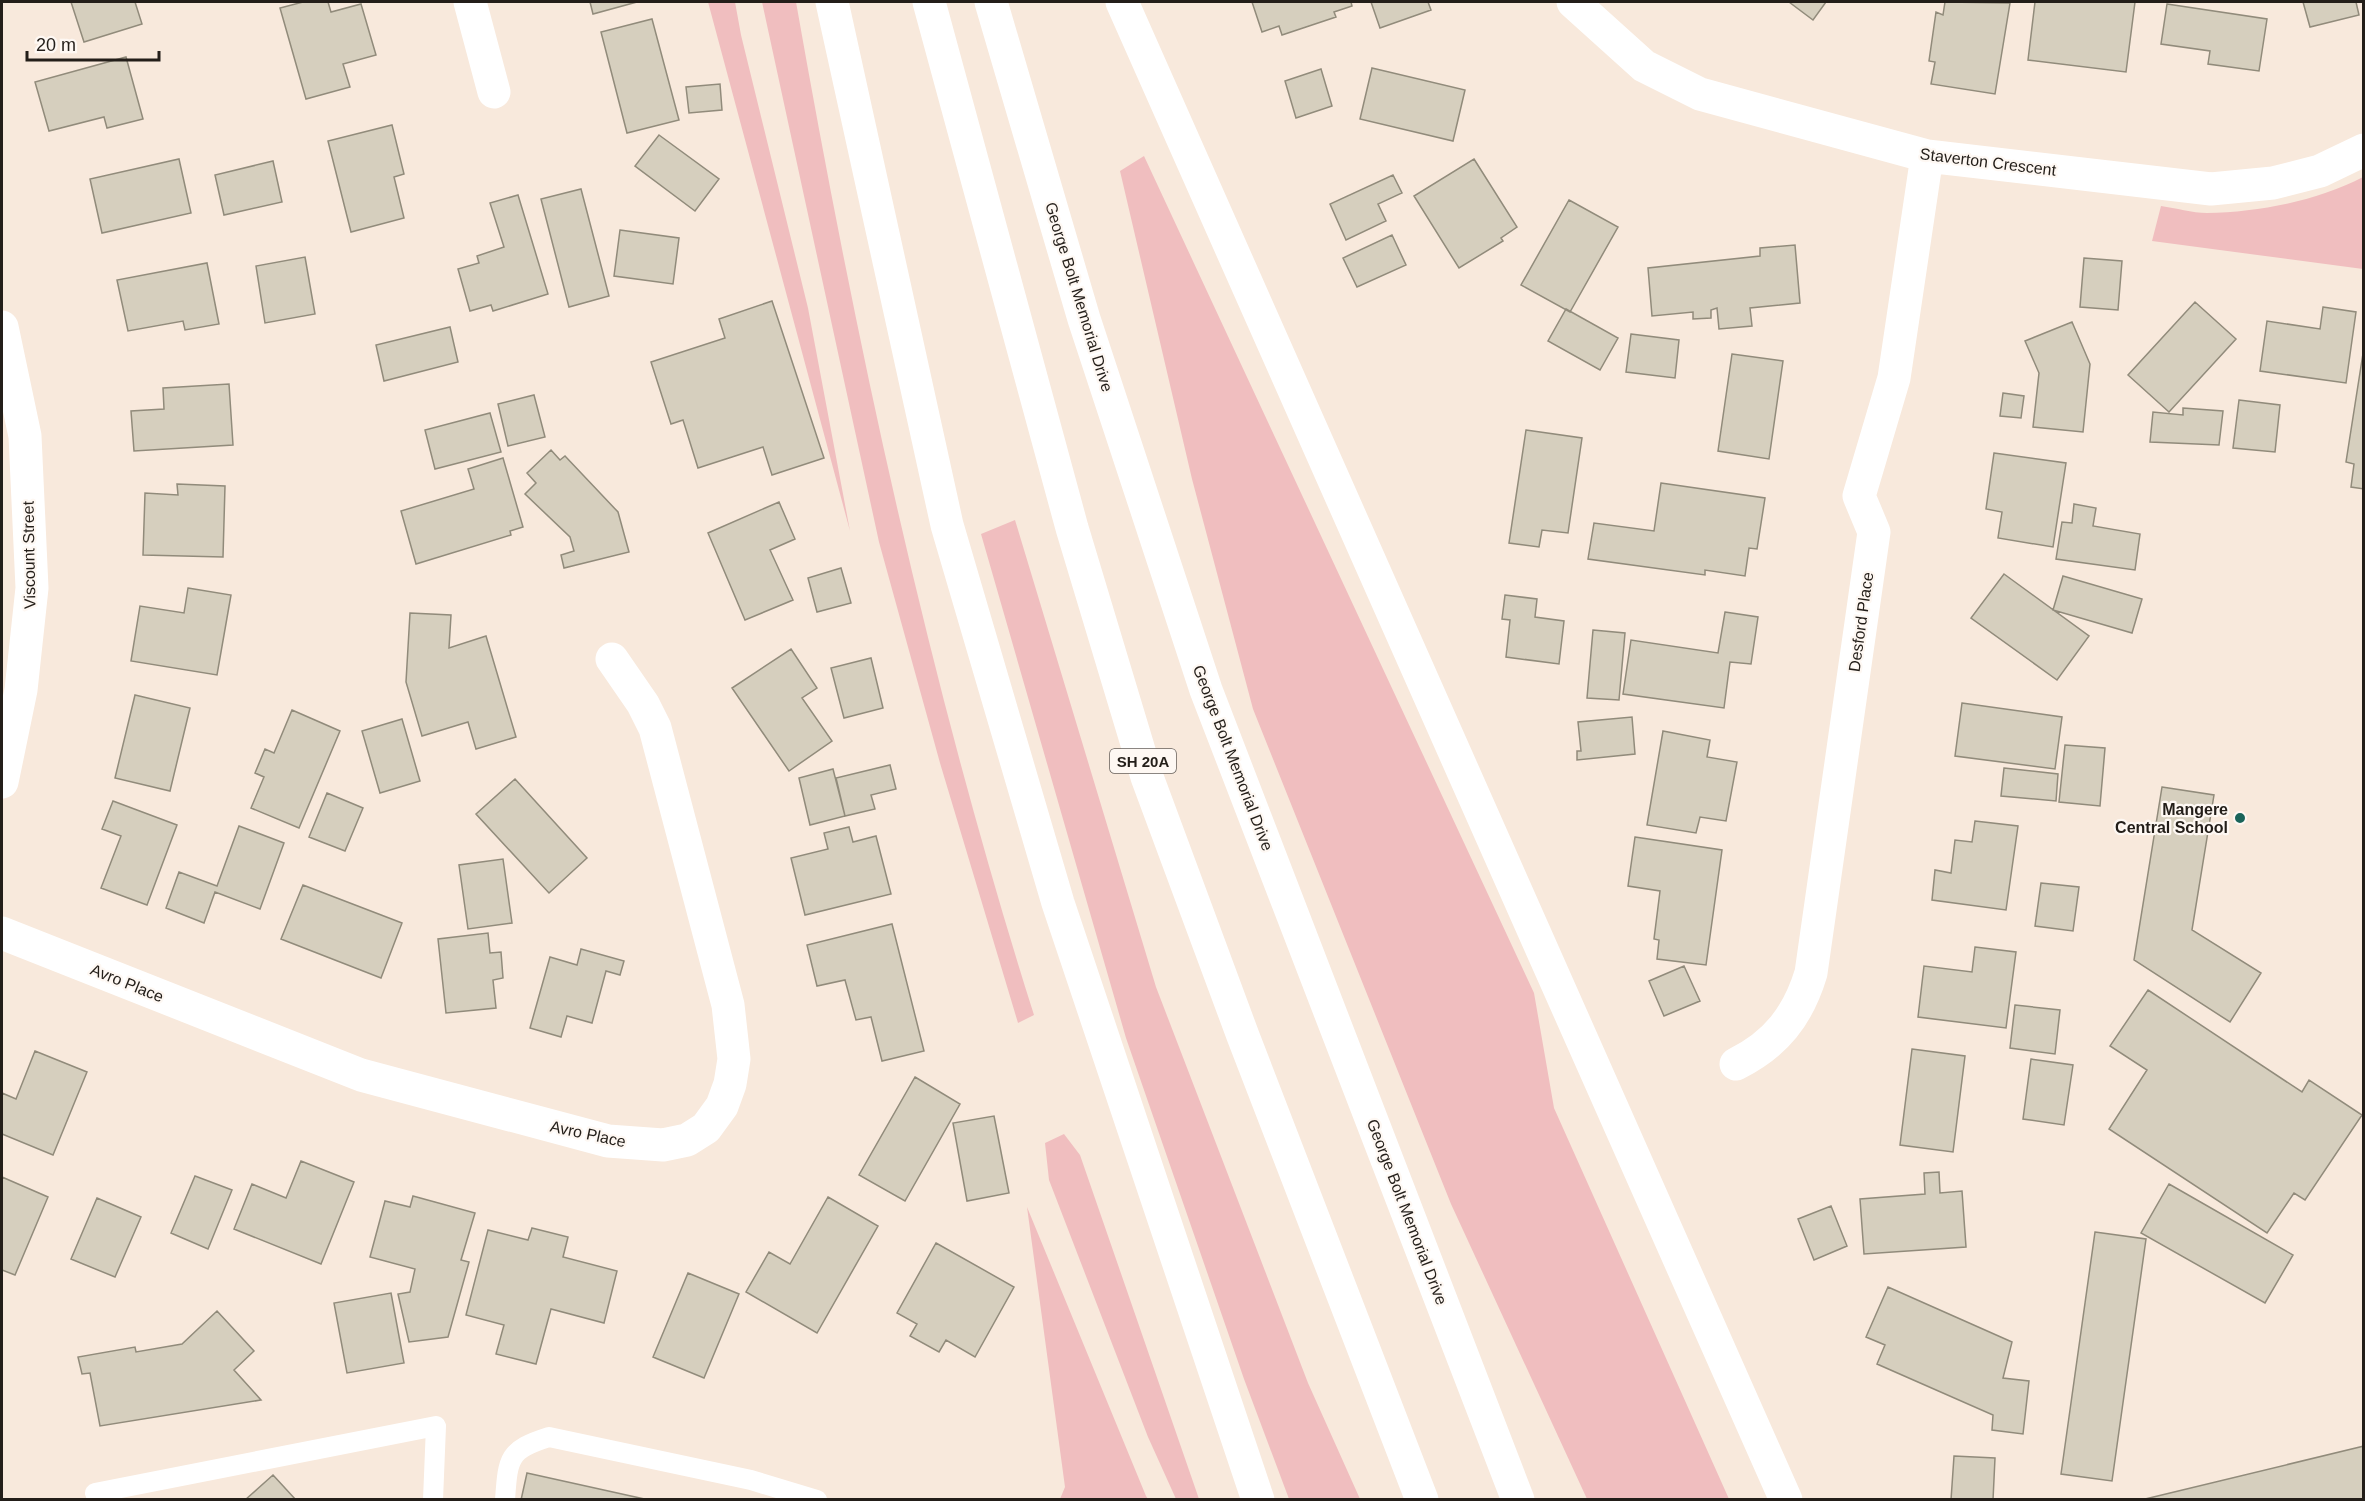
<svg xmlns="http://www.w3.org/2000/svg" width="2365" height="1501" font-family="Arial,sans-serif">
	<style>
		.green { fill: #f0bebf }
		.building { fill: #d6cfbe; stroke: #918b7b; stroke-width: 1.5 }
		.lines { fill: none; stroke-linecap: round; stroke-linejoin: round }
		.service { stroke: #fff; stroke-width: 20 }
		.minor { stroke: #fff; stroke-width: 33 }
		.motorway { stroke: #fff; stroke-width: 33 }
		.poi-dot { fill: #1a645a; stroke: #fef8f3; stroke-width: 2 }
		.labels { text-anchor: middle; dominant-baseline: central; stroke-width: 4.5; stroke-linejoin: round; paint-order: stroke }
		.shield { fill: #fef8f3; stroke: #655f5a; stroke-width: 1.5 }
		.shield-label { font-size: 15px; font-weight: bold; fill: #231e19 }
		.street-label { font-size: 16px; fill: #231e19; stroke: #fef8f3 }
		.poi-label { font-size: 16px; font-weight: bold; fill: #231e19; stroke: #fef8f3; text-anchor: end }
	</style>
	<rect width="100%" height="100%" fill="#f8e9dc"/>
	<path class="green" d="M 708,2 L 735,2 L 741,35 L 808,308 L 850,531 Z
		M 762,2 L 796,2 C 856,343 929,684 1034,1015 L 1018,1023 L 940,763 L 879,542 Z
		M 1144,156 L 1534,993 L 1554,1108 L 1729,1499 L 1587,1499 L 1451,1204 L 1253,709 L 1192,479 L 1120,171 Z
		M 2363,177 L 2363,269 L 2152,241 L 2161,206 C 2176,208 2192,213 2207,213 C 2259,212 2317,201 2363,177 Z
		M 1015,520 L 1156,987 L 1308,1383 L 1360,1499 L 1289,1499 L 1244,1379 L 1126,1038 L 981,534 Z
		M 1064,1134 L 1080,1155 L 1199,1499 L 1176,1499 L 1148,1437 L 1049,1180 L 1045,1143 Z
		M 1027,1207 L 1146,1496 L 1148,1499 L 1060,1499 L 1065,1487 Z"/>
	<path class="building" d="M 71,2 L 135,2 L 142,24 L 84,42 Z
		M 303,2 L 328,2 L 331,12 L 361,4 L 376,55 L 343,64 L 350,87 L 306,99 L 280,8 Z
		M 590,2 L 637,2 L 593,14 Z
		M 1252,2 L 1351,2 L 1352,6 L 1334,12 L 1336,17 L 1282,35 L 1279,26 L 1262,32 Z
		M 1371,2 L 1428,2 L 1431,10 L 1380,28 Z
		M 1789,2 L 1826,2 L 1813,20 Z
		M 1945,2 L 2010,3 L 1995,94 L 1931,84 L 1935,62 L 1929,61 L 1936,12 L 1943,15 Z
		M 2035,2 L 2135,2 L 2126,72 L 2028,60 Z
		M 2303,2 L 2356,2 L 2359,15 L 2310,27 Z
		M 2167,4 L 2267,19 L 2259,71 L 2208,64 L 2210,51 L 2161,44 Z
		M 652,19 L 679,120 L 627,133 L 601,32 Z
		M 126,57 L 143,119 L 107,128 L 104,117 L 49,131 L 35,82 Z
		M 1372,68 L 1465,90 L 1453,141 L 1360,119 Z
		M 1321,69 L 1332,106 L 1296,118 L 1285,81 Z
		M 720,84 L 722,110 L 689,113 L 686,87 Z
		M 392,125 L 404,174 L 394,177 L 404,218 L 351,232 L 328,141 Z
		M 659,135 L 719,179 L 695,211 L 635,166 Z
		M 179,159 L 191,213 L 102,233 L 90,179 Z
		M 1474,159 L 1517,227 L 1501,238 L 1503,241 L 1459,268 L 1414,196 Z
		M 273,161 L 282,202 L 224,215 L 215,175 Z
		M 1393,175 L 1402,193 L 1378,204 L 1386,221 L 1346,240 L 1330,204 Z
		M 581,189 L 609,296 L 569,307 L 541,199 Z
		M 518,195 L 548,294 L 493,311 L 491,305 L 470,311 L 458,269 L 479,263 L 477,256 L 504,247 L 490,203 Z
		M 1569,200 L 1618,227 L 1570,312 L 1521,285 Z
		M 620,230 L 679,238 L 673,284 L 614,276 Z
		M 1392,235 L 1406,265 L 1357,287 L 1343,258 Z
		M 1795,245 L 1800,303 L 1750,308 L 1752,326 L 1719,329 L 1717,308 L 1711,310 L 1711,318 L 1693,319 L 1693,312 L 1652,316 L 1648,268 L 1760,256 L 1760,248 Z
		M 305,257 L 315,314 L 265,323 L 256,266 Z
		M 2084,258 L 2122,261 L 2118,310 L 2080,307 Z
		M 207,263 L 219,324 L 185,330 L 183,321 L 128,331 L 117,280 Z
		M 772,301 L 824,458 L 772,475 L 763,447 L 698,468 L 683,420 L 671,424 L 651,362 L 725,338 L 719,319 Z
		M 2195,302 L 2236,339 L 2169,412 L 2128,375 Z
		M 2323,307 L 2356,312 L 2346,383 L 2260,371 L 2267,321 L 2320,329 Z
		M 1566,309 L 1618,338 L 1600,370 L 1548,341 Z
		M 2072,322 L 2090,364 L 2083,432 L 2033,427 L 2039,373 L 2025,341 Z
		M 450,327 L 458,362 L 384,381 L 376,345 Z
		M 1631,334 L 1679,340 L 1675,378 L 1626,372 Z
		M 2364,347 L 2364,489 L 2351,487 L 2354,464 L 2346,462 Z
		M 1732,354 L 1783,361 L 1769,459 L 1718,451 Z
		M 229,384 L 233,445 L 134,451 L 131,411 L 164,409 L 163,388 Z
		M 2003,393 L 2024,396 L 2021,418 L 2000,416 Z
		M 534,395 L 545,437 L 508,446 L 498,404 Z
		M 2239,400 L 2280,405 L 2275,452 L 2233,448 Z
		M 2183,408 L 2223,411 L 2219,445 L 2150,442 L 2153,412 L 2183,415 Z
		M 490,413 L 501,452 L 435,469 L 425,430 Z
		M 1526,430 L 1582,438 L 1568,533 L 1542,530 L 1539,547 L 1509,543 Z
		M 551,450 L 560,460 L 565,456 L 618,512 L 629,552 L 564,568 L 561,555 L 574,551 L 570,537 L 525,494 L 536,483 L 527,473 Z
		M 1994,453 L 2066,463 L 2053,547 L 1998,538 L 2002,512 L 1986,509 Z
		M 503,458 L 523,527 L 510,531 L 511,535 L 416,564 L 401,511 L 474,489 L 468,469 Z
		M 1661,483 L 1765,498 L 1757,549 L 1749,548 L 1745,576 L 1705,570 L 1705,575 L 1588,559 L 1594,523 L 1654,531 Z
		M 177,484 L 225,486 L 223,557 L 143,555 L 145,493 L 178,495 Z
		M 779,502 L 795,539 L 770,550 L 793,600 L 745,620 L 708,533 Z
		M 2074,504 L 2096,508 L 2093,526 L 2140,534 L 2135,570 L 2056,559 L 2062,522 L 2072,523 Z
		M 841,568 L 851,603 L 817,612 L 808,578 Z
		M 2004,574 L 2089,636 L 2057,680 L 1971,618 Z
		M 2063,576 L 2142,599 L 2132,633 L 2053,610 Z
		M 188,588 L 231,595 L 217,675 L 131,661 L 140,606 L 184,613 Z
		M 1505,595 L 1537,599 L 1535,617 L 1564,621 L 1559,664 L 1506,657 L 1510,620 L 1502,619 Z
		M 1725,612 L 1758,617 L 1751,664 L 1730,662 L 1724,708 L 1623,694 L 1631,640 L 1718,653 Z
		M 410,613 L 451,615 L 449,648 L 486,636 L 516,737 L 476,749 L 468,722 L 422,736 L 406,682 Z
		M 1593,630 L 1625,633 L 1619,700 L 1587,698 Z
		M 791,649 L 817,688 L 802,698 L 832,741 L 789,771 L 732,688 Z
		M 871,658 L 883,708 L 844,718 L 831,668 Z
		M 135,695 L 190,708 L 170,791 L 115,778 Z
		M 1962,703 L 2062,717 L 2055,769 L 1955,756 Z
		M 292,710 L 340,731 L 299,828 L 251,808 L 264,777 L 255,773 L 265,749 L 274,753 Z
		M 1632,717 L 1635,754 L 1577,760 L 1577,751 L 1581,751 L 1578,722 Z
		M 402,719 L 420,781 L 380,793 L 362,731 Z
		M 1663,731 L 1710,740 L 1707,757 L 1737,762 L 1726,821 L 1700,817 L 1696,833 L 1647,825 Z
		M 2065,745 L 2105,748 L 2100,806 L 2059,802 Z
		M 890,765 L 896,789 L 871,795 L 875,809 L 845,816 L 836,778 Z
		M 2004,768 L 2058,774 L 2056,801 L 2001,796 Z
		M 833,769 L 845,816 L 810,825 L 799,778 Z
		M 515,779 L 587,858 L 549,893 L 476,814 Z
		M 2162,787 L 2214,795 L 2192,930 L 2261,973 L 2230,1022 L 2134,960 Z
		M 327,793 L 363,808 L 345,851 L 309,837 Z
		M 113,801 L 177,825 L 147,905 L 101,888 L 121,836 L 102,829 Z
		M 1975,821 L 2018,826 L 2006,910 L 1932,900 L 1935,870 L 1951,873 L 1955,840 L 1972,842 Z
		M 239,826 L 284,843 L 260,909 L 215,892 L 204,923 L 166,908 L 179,872 L 217,886 Z
		M 849,827 L 853,842 L 876,836 L 891,894 L 805,915 L 791,858 L 828,849 L 824,833 Z
		M 1635,837 L 1722,850 L 1706,965 L 1657,959 L 1659,940 L 1654,939 L 1660,891 L 1628,886 Z
		M 503,859 L 512,923 L 468,929 L 459,865 Z
		M 2041,883 L 2079,887 L 2073,931 L 2035,926 Z
		M 303,885 L 402,923 L 381,978 L 281,939 Z
		M 892,924 L 924,1051 L 882,1061 L 871,1017 L 856,1020 L 845,980 L 817,986 L 807,945 Z
		M 488,933 L 490,953 L 501,952 L 503,978 L 493,980 L 496,1008 L 446,1013 L 438,939 Z
		M 1975,947 L 2016,952 L 2006,1028 L 1918,1017 L 1924,966 L 1972,972 Z
		M 581,949 L 624,961 L 620,975 L 606,971 L 592,1023 L 567,1016 L 561,1037 L 530,1028 L 550,957 L 577,965 Z
		M 1684,966 L 1700,1001 L 1664,1016 L 1649,981 Z
		M 2148,990 L 2302,1092 L 2309,1080 L 2362,1115 L 2305,1200 L 2294,1193 L 2267,1233 L 2109,1129 L 2147,1070 L 2110,1046 Z
		M 2015,1005 L 2060,1010 L 2055,1054 L 2010,1048 Z
		M 1912,1049 L 1965,1056 L 1953,1152 L 1900,1145 Z
		M 35,1051 L 87,1072 L 53,1155 L 2,1134 L 2,1093 L 16,1099 Z
		M 2031,1059 L 2073,1065 L 2064,1125 L 2023,1119 Z
		M 915,1077 L 960,1104 L 905,1201 L 859,1175 Z
		M 994,1116 L 1009,1193 L 967,1201 L 953,1123 Z
		M 301,1161 L 354,1182 L 321,1264 L 234,1229 L 252,1184 L 286,1198 Z
		M 1939,1172 L 1940,1193 L 1962,1191 L 1966,1247 L 1864,1254 L 1860,1199 L 1925,1194 L 1924,1173 Z
		M 195,1176 L 232,1190 L 208,1249 L 171,1233 Z
		M 2,1177 L 48,1197 L 15,1275 L 2,1270 Z
		M 2169,1184 L 2293,1255 L 2265,1303 L 2141,1233 Z
		M 413,1196 L 475,1213 L 461,1260 L 469,1262 L 448,1337 L 409,1342 L 398,1294 L 410,1292 L 415,1269 L 370,1257 L 385,1201 L 410,1207 Z
		M 828,1197 L 878,1226 L 817,1333 L 746,1292 L 769,1252 L 790,1264 Z
		M 97,1198 L 141,1217 L 115,1277 L 71,1259 Z
		M 1831,1206 L 1847,1246 L 1814,1260 L 1798,1219 Z
		M 532,1228 L 568,1237 L 563,1257 L 617,1271 L 604,1323 L 551,1309 L 536,1364 L 496,1354 L 504,1325 L 466,1315 L 488,1230 L 528,1240 Z
		M 2095,1232 L 2146,1239 L 2112,1481 L 2061,1474 Z
		M 936,1243 L 1014,1287 L 975,1357 L 946,1340 L 939,1352 L 910,1336 L 917,1324 L 897,1313 Z
		M 688,1273 L 739,1294 L 704,1378 L 653,1357 Z
		M 1888,1287 L 2012,1342 L 2003,1378 L 2029,1381 L 2023,1434 L 1992,1430 L 1993,1415 L 1877,1364 L 1885,1345 L 1866,1337 Z
		M 391,1293 L 404,1363 L 347,1373 L 334,1303 Z
		M 217,1311 L 254,1351 L 234,1370 L 261,1400 L 100,1426 L 90,1373 L 82,1374 L 78,1357 L 135,1347 L 136,1352 L 182,1344 Z
		M 2364,1446 L 2364,1500 L 2141,1500 Z
		M 1954,1456 L 1995,1458 L 1993,1500 L 1951,1500 Z
		M 527,1473 L 649,1500 L 521,1500 Z
		M 273,1475 L 296,1500 L 245,1500 Z"/>
	<g class="lines">
		<path class="service" d="M 95,1493 L 436,1426 L 433,1500
			M 505,1500 C 508,1458 508,1450 549,1437 L 751,1480 L 817,1500"/>
		<path class="minor" d="M 470,2 L 494,92
			M 1573,2 L 1644,66 L 1700,94 L 1927,156 L 2211,189 L 2273,183 L 2320,171 L 2364,150
			M 2,327 L 25,436 L 32,588 L 21,690 L 2,782
			M 2,933 L 361,1075 L 608,1141 L 663,1145 L 687,1140 L 706,1128 L 722,1106 L 730,1084 L 734,1059 L 728,1005 L 655,728 L 643,704 L 612,659
			M 1736,1064 C 1776,1044 1798,1016 1811,973 L 1874,532 L 1859,496 L 1894,378 L 1927,156"/>
		<path class="motorway" d="M 832,2 L 947,525 L 1058,903 L 1258,1500
			M 929,2 L 1072,528 L 1147,777 L 1243,1036 L 1422,1500
			M 991,2 L 1084,319 L 1206,690 L 1518,1500
			M 1122,2 L 1786,1500"/>
	</g>
	<circle class="poi-dot" cx="2240" cy="818" r="6"/>
	<g class="labels">
		<rect class="shield" x="1110" y="749" width="66" height="24" rx="4.5"/>
		<g class="shield-label">
			<text x="1143" y="761">SH 20A</text>
		</g>
		<g class="street-label">
			<text transform="translate(1988 162) rotate(7)">Staverton Crescent</text>
			<text transform="translate(1079 297) rotate(73)">George Bolt Memorial Drive</text>
			<text transform="translate(29 555) rotate(-91)">Viscount Street</text>
			<text transform="translate(1861 622) rotate(-82)">Desford Place</text>
			<text transform="translate(1233 758) rotate(69)">George Bolt Memorial Drive</text>
			<text transform="translate(127 983) rotate(22)">Avro Place</text>
			<text transform="translate(588 1134) rotate(12)">Avro Place</text>
			<text transform="translate(1407 1212) rotate(69)">George Bolt Memorial Drive</text>
		</g>
		<g class="poi-label">
			<text x="2228" y="809">Mangere<tspan x="2228" dy="18">Central School</tspan></text>
		</g>
	</g>
	<rect width="2365" height="1501" fill="none" stroke="#231e19" stroke-width="6"/>
	<path d="M27 51v9h132v-9" fill="none" stroke="#231e19" stroke-width="3"/>
	<text x="36" y="51" font-size="18" fill="#231e19" stroke="#fef8f3" stroke-width="4.5" paint-order="stroke">20 m</text>
</svg>
